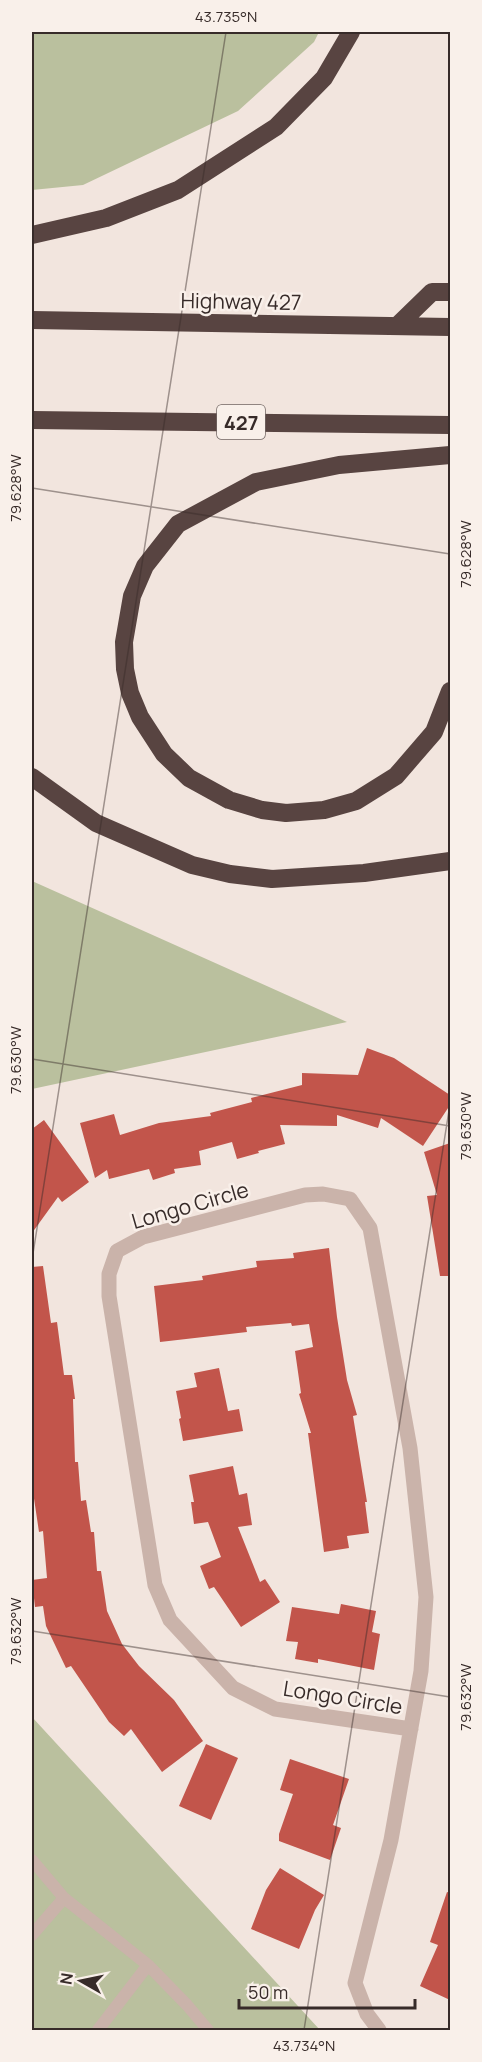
<svg xmlns="http://www.w3.org/2000/svg" width="482" height="2062" font-family="Manrope,sans-serif">
	<style>
		.green { fill: #bac09e }
		.building { fill: #c2554b }
		.lines { fill: none; stroke-linecap: round; stroke-linejoin: round }
		.lane { stroke: #cab3aa; stroke-width: 12 }
		.street { stroke: #cab3aa; stroke-width: 15 }
		.highway { stroke: #584441; stroke-width: 18 }
		.ticks { fill: none; stroke: #372b29; stroke-width: 1.5; stroke-opacity: 0.45 }
		.labels { text-anchor: middle; dominant-baseline: central; stroke-width: 5; stroke-linejoin: round; paint-order: stroke }
		.shield { fill: #f9f0ea; stroke: #716663; stroke-width: 1.5 }
		.shield-label { font-size: 20px; font-weight: bold; fill: #372b29 }
		.street-label { font-size: 21px; fill: #372b29; stroke: #f9f0ea }
		.neatline { fill: none; stroke: #372b29; stroke-width: 2 }
		.ticks-label { font-size: 15px; text-anchor: middle; fill: #372b29 }
	</style>
	<rect width="100%" height="100%" fill="#f2e5de"/>
	<path class="green" d="M 32,32 L 319,32 L 314,42 L 238,111 L 83,185 L 32,190 Z
		M 32,881 L 347,1022 L 32,1089 Z
		M 32,1717 L 320,2030 L 32,2030 Z"/>
	<path class="building" d="M 367,1048 L 394,1058 L 450,1095 L 450,1105 L 423,1146 L 381,1118 L 378,1128 L 337,1115 L 337,1126 L 280,1125 L 285,1144 L 258,1151 L 259,1153 L 237,1159 L 232,1142 L 199,1151 L 201,1165 L 174,1169 L 175,1173 L 153,1180 L 149,1169 L 109,1179 L 107,1170 L 95,1178 L 80,1123 L 114,1114 L 120,1135 L 159,1123 L 211,1116 L 210,1113 L 252,1102 L 251,1098 L 302,1085 L 302,1073 L 358,1075 Z
		M 44,1120 L 89,1182 L 62,1202 L 58,1197 L 32,1233 L 32,1129 Z
		M 450,1143 L 450,1276 L 440,1276 L 427,1196 L 437,1195 L 424,1152 Z
		M 329,1248 L 337,1317 L 347,1380 L 357,1415 L 353,1416 L 367,1502 L 365,1502 L 369,1533 L 347,1536 L 349,1548 L 324,1552 L 308,1433 L 311,1433 L 299,1394 L 301,1393 L 295,1351 L 313,1347 L 309,1324 L 292,1326 L 291,1323 L 246,1327 L 247,1332 L 160,1342 L 154,1286 L 203,1280 L 202,1276 L 257,1267 L 256,1261 L 294,1258 L 293,1253 Z
		M 43,1266 L 51,1323 L 57,1322 L 64,1375 L 72,1375 L 75,1399 L 73,1399 L 75,1462 L 78,1462 L 81,1501 L 86,1500 L 91,1532 L 94,1532 L 97,1571 L 101,1571 L 107,1611 L 122,1644 L 139,1666 L 174,1700 L 203,1741 L 162,1772 L 131,1729 L 124,1736 L 109,1722 L 71,1666 L 66,1668 L 46,1626 L 43,1606 L 35,1607 L 32,1580 L 47,1578 L 43,1531 L 39,1532 L 32,1485 L 32,1267 Z
		M 219,1368 L 228,1411 L 239,1409 L 243,1431 L 183,1441 L 179,1419 L 181,1418 L 176,1391 L 197,1387 L 194,1373 Z
		M 233,1466 L 239,1495 L 247,1493 L 252,1525 L 238,1527 L 260,1582 L 265,1579 L 280,1602 L 241,1627 L 214,1587 L 209,1589 L 200,1566 L 221,1557 L 208,1522 L 194,1524 L 191,1502 L 194,1502 L 189,1475 Z
		M 341,1604 L 376,1611 L 372,1632 L 380,1634 L 374,1670 L 318,1659 L 318,1663 L 295,1659 L 298,1642 L 286,1641 L 292,1607 L 339,1614 Z
		M 206,1744 L 238,1758 L 211,1820 L 179,1806 Z
		M 290,1759 L 349,1779 L 333,1825 L 341,1828 L 330,1860 L 279,1841 L 279,1834 L 293,1794 L 280,1790 Z
		M 280,1868 L 324,1895 L 315,1910 L 299,1949 L 251,1929 L 266,1890 Z
		M 447,1892 L 450,1893 L 450,2000 L 420,1986 L 438,1945 L 430,1942 Z"/>
	<g class="lines">
		<path class="lane" d="M 32,1860 L 64,1898 L 148,1965 L 187,2005 L 208,2030
			M 32,1935 L 64,1898
			M 98,2030 L 148,1965"/>
		<path class="street" d="M 379,2030 L 367,2014 L 355,1983 L 391,1840 L 421,1671 L 426,1597 L 410,1448 L 370,1228 L 350,1199 L 323,1194 L 305,1195 L 143,1237 L 117,1251 L 109,1274 L 109,1296 L 155,1585 L 170,1620 L 233,1688 L 275,1709 L 411,1729"/>
		<path class="highway" d="M 32,235 L 106,218 L 178,190 L 276,127 L 324,78 L 351,32
			M 32,320 L 450,327
			M 397,326 L 432,292 L 450,292
			M 32,420 L 450,425
			M 450,455 L 339,465 L 256,482 L 178,524 L 145,566 L 132,596 L 124,642 L 125,669 L 130,693 L 140,717 L 164,754 L 189,778 L 229,800 L 262,810 L 286,813 L 324,810 L 356,801 L 396,776 L 434,732 L 450,691
			M 32,777 L 96,823 L 192,865 L 230,874 L 272,879 L 364,873 L 450,861"/>
	</g>
	<path class="ticks" d="M 32,488 L 450,554M 32,1059 L 450,1126M 32,1260 L 226,32M 32,1631 L 450,1697M 304,2030 L 450,1104"/>
	<g class="labels">
		<rect class="shield" x="217" y="405" width="48" height="34" rx="4.5"/>
		<g class="shield-label">
			<text x="241" y="422">427</text>
		</g>
		<g class="street-label">
			<text transform="translate(241 301) rotate(1)">Highway 427</text>
			<text transform="translate(190 1205) rotate(-16)">Longo Circle</text>
			<text transform="translate(343 1697) rotate(9)">Longo Circle</text>
		</g>
	</g>
	<rect width="482" height="2062" fill="none" stroke="#f9f0ea" stroke-width="66"/>
	<g transform="translate(81 1981) rotate(279)" stroke="#f9f0ea" stroke-width="4.5" paint-order="stroke">
	<path d="M0-4.5L10 22L0 15L-10 22Z" fill="#372b29"/>
	<text y="-9" font-size="16" font-weight="bold" text-anchor="middle" fill="#372b29">N</text>
	</g>
	<path d="M239 1999v9h176v-9" fill="none" stroke="#372b29" stroke-width="3"/>
	<text x="248" y="1999" font-size="18" fill="#372b29" stroke="#f9f0ea" stroke-width="4.5" paint-order="stroke">50 m</text>
	<rect x="33" y="33" width="416" height="1996" class="neatline"/>
	<g class="ticks-label">
		<text x="226" y="22">43.735°N</text>
		<text transform="translate(16 488) rotate(-90)" y="5">79.628°W</text>
		<text transform="translate(466 554) rotate(-90)" y="5">79.628°W</text>
		<text transform="translate(16 1060) rotate(-90)" y="5">79.630°W</text>
		<text transform="translate(466 1126) rotate(-90)" y="5">79.630°W</text>
		<text transform="translate(16 1631) rotate(-90)" y="5">79.632°W</text>
		<text transform="translate(466 1697) rotate(-90)" y="5">79.632°W</text>
		<text x="304" y="2051">43.734°N</text>
	</g>
</svg>
